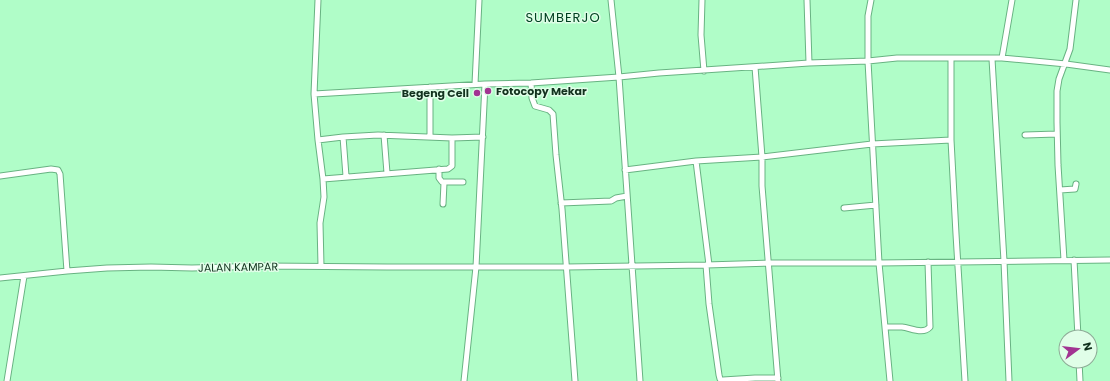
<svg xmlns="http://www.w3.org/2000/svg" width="1110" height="381" font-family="Poppins,sans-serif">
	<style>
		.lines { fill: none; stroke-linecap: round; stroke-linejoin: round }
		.minor-casing { stroke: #68b382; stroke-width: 7 }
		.minor { stroke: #fff; stroke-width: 5 }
		.poi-dot { fill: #a23392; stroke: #e0fee8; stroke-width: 1.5 }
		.labels { text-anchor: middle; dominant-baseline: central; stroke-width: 3; stroke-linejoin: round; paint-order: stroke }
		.poi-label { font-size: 11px; font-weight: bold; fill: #12321e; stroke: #e0fee8; text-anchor: start }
		.street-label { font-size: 11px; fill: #12321e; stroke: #e0fee8 }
		.quarter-label { font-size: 13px; letter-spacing: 1px; fill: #004121; stroke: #e0fee8 }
	</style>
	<rect width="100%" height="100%" fill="#b0fdc8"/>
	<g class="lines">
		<defs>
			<path id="minor" d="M 318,0 L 314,94 L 318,140 L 323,179 L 324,197 L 320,223 L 321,266
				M 702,0 L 701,35 L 704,71
				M 807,0 L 809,63
				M 871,0 L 868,16 L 868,61 L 879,263 L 890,381
				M 951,58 L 951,140 L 956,234 L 965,381
				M 1002,58 L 1012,0
				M 992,59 L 1004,261 L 1009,381
				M 755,67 L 762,157 L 762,186 L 778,381
				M 531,83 L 532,98 L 535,106 L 549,110 L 553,114 L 556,155 L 562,209 L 575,381
				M 475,84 L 479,0
				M 314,94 L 485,84
				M 384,135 L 387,173
				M 1025,135 L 1057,134
				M 343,137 L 346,176
				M 430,137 L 430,87
				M 318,140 L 343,137 L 378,135 L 452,138 L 483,137
				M 696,161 L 709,265
				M 439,169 L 439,178 L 442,182 L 463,182
				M 625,170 L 696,161 L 762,157 L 872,144 L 951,140
				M 0,176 L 51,169 L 58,170 L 60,174 L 67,271
				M 323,179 L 448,169 L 452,166 L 452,138
				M 1060,190 L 1075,189 L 1076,184
				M 561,203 L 611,201 L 616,198 L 627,196
				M 443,204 L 444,183
				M 844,208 L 876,205
				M 1064,260 L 1058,165 L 1057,122 L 1057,91 L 1059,79 L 1070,49 L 1076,0
				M 1074,260 L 1078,337
				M 706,265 L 709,304 L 719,375 L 720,379 L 723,380 L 755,378 L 778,378
				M 0,278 L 67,271 L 107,268 L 151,267 L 192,268 L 264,266 L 387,267 L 566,267 L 706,265 L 769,263 L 879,263 L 1110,260
				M 885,327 C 891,327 896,327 902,327 C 911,328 923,335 930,327 L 928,262
				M 1079,361 L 1080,381
				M 7,381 L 24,276
				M 464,381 L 476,267 L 485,84 L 531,83 L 619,77 L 611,0
				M 640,381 L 619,77 L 659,73 L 809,63 L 868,61 L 897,58 L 1002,58 L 1066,64 L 1110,70"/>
		</defs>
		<use href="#minor" class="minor-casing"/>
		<use href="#minor" class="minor"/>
	</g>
	<g class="poi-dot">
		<circle cx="488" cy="91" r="4"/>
		<circle cx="477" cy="93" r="4"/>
	</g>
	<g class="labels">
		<g class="poi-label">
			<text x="496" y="91">Fotocopy Mekar</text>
			<text x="469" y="93" text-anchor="end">Begeng Cell</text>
		</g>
		<g class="street-label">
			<text transform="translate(238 267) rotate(-1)">JALAN KAMPAR</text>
		</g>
		<g class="quarter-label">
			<text x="563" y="17">SUMBERJO</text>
		</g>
	</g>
	<g transform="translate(1078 349) rotate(75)"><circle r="19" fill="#e0fee8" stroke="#8eac97"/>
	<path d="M0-3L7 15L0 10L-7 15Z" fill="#a23392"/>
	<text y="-6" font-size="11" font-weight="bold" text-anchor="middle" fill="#12321e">N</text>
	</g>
</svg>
